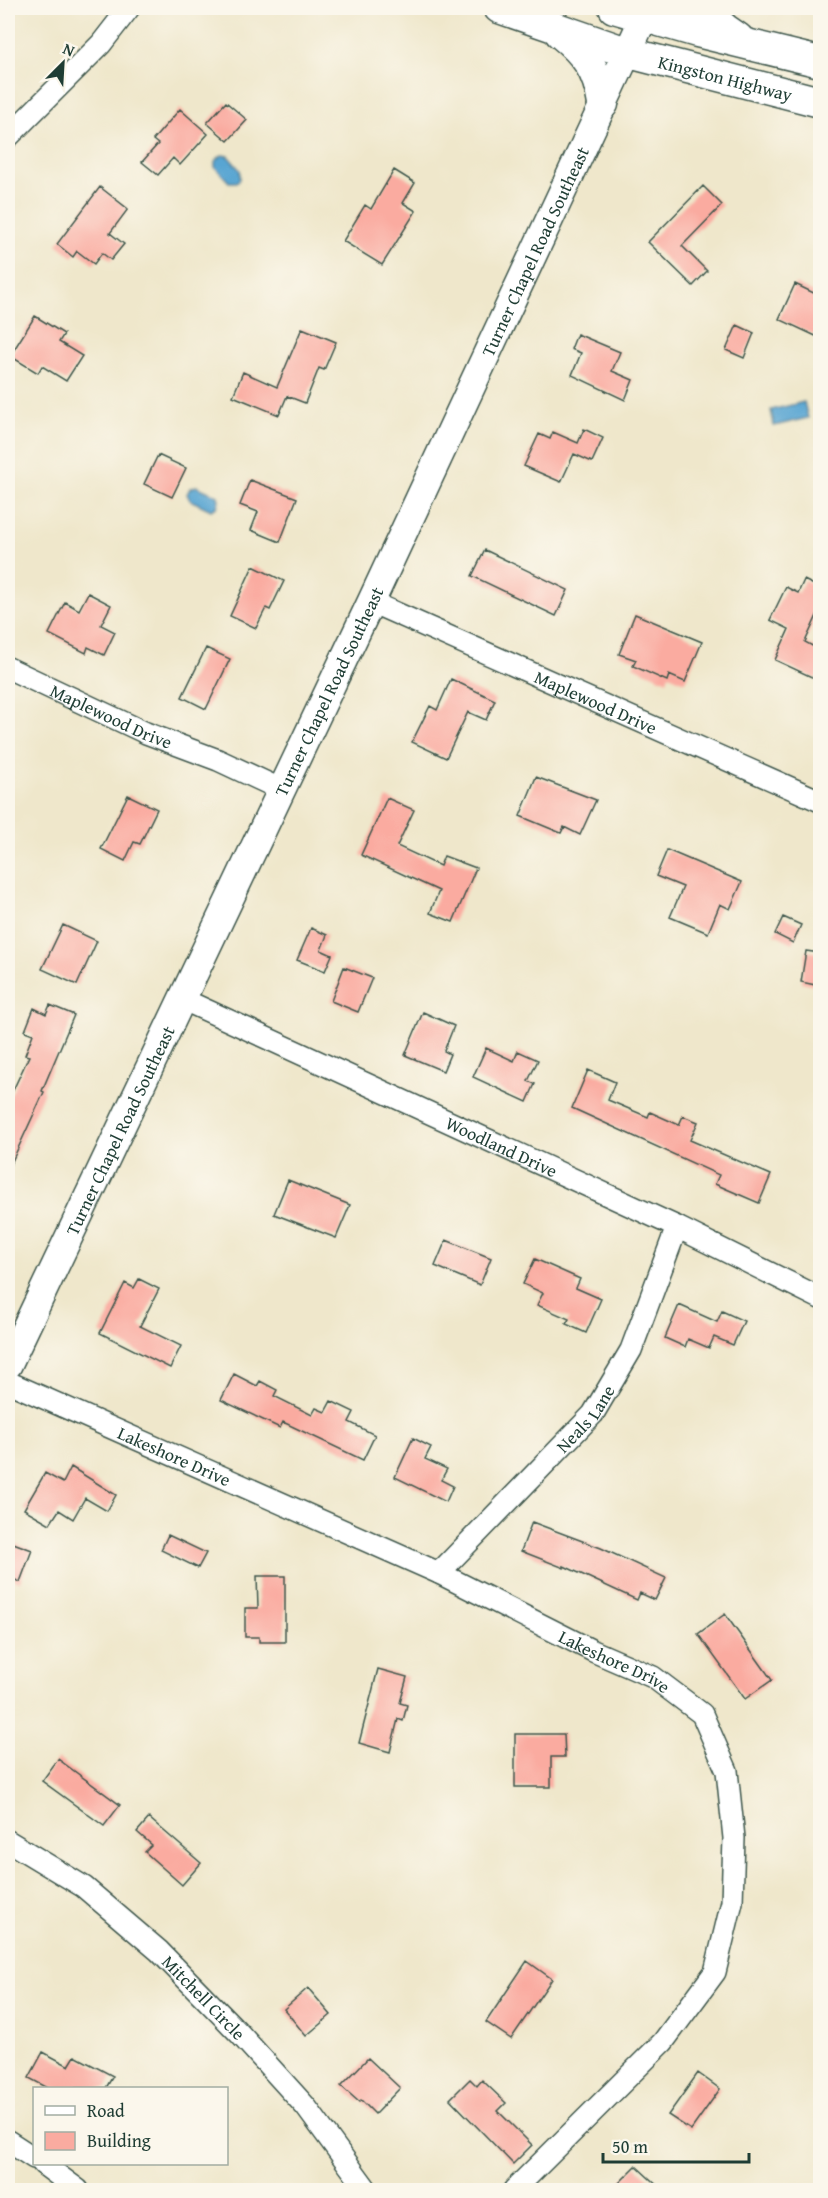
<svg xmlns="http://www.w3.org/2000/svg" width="828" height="2198" font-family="'Gentium Book Plus',serif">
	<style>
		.water { fill: #59a5d2; stroke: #3c7183; stroke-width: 1.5 }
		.building { fill: #faaba0 }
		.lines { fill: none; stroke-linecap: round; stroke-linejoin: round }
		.minor-casing { stroke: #3e564b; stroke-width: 24 }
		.tertiary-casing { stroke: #3e564b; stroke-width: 30 }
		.secondary-casing { stroke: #3e564b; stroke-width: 33 }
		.minor { stroke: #fff; stroke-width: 21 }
		.tertiary { stroke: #fff; stroke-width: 27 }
		.secondary { stroke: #fff; stroke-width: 30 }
		.labels { text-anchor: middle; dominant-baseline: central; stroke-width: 4.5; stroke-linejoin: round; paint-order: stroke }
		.street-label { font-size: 18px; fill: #1f3d34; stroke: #fbf7ec }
	</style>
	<rect width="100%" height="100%" fill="#fbf7ec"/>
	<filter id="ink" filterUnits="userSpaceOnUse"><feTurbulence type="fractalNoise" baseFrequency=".0167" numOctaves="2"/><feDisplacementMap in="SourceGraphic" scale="12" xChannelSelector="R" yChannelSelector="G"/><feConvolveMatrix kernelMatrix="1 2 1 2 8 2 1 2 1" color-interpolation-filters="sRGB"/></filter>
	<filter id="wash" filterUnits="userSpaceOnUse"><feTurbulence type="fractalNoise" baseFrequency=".008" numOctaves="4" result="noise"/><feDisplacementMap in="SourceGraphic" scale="24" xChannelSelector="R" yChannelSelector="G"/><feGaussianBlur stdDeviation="1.35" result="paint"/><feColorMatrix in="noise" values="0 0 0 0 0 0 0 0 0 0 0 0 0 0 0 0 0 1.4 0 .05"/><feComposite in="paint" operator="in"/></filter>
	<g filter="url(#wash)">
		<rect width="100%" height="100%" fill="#efe7cb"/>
		<path class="water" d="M 222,155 L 228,156 L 240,170 L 240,179 L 236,182 L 229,182 L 215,167 L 215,161 Z
			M 804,402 L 808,418 L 774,426 L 771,410 Z
			M 196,486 L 218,496 L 219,500 L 217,507 L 211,510 L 190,500 L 187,494 L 190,488 Z"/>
		<g id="blocks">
			<path class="building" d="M 226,102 L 247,120 L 228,141 L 207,123 Z
				M 180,109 L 208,134 L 180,165 L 173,158 L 158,175 L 142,162 L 158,144 L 153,140 Z
				M 394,170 L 415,183 L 403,203 L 416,211 L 382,265 L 343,241 L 365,205 L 371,209 Z
				M 703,186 L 722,205 L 682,246 L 707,271 L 693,286 L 648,242 Z
				M 100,187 L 128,209 L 110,233 L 124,244 L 111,260 L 102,253 L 94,264 L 77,251 L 73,257 L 57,244 Z
				M 795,284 L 820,296 L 820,338 L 779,319 Z
				M 35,316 L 64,334 L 59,342 L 82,356 L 66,381 L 42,366 L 38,373 L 10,356 Z
				M 737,325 L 754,333 L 744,358 L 726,350 Z
				M 302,328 L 336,342 L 324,370 L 319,368 L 305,403 L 287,396 L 279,415 L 233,396 L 243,372 L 277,387 Z
				M 577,334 L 620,352 L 612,371 L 633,380 L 625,400 L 572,375 L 581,353 L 571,349 Z
				M 584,429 L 603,438 L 592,462 L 574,454 L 561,482 L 524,466 L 539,434 L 550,439 L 553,432 L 578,443 Z
				M 158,455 L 186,468 L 172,497 L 144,484 Z
				M 250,480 L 297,498 L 280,542 L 251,530 L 258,512 L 240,505 Z
				M 485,550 L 568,590 L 556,616 L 472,576 Z
				M 253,566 L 284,581 L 270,610 L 266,608 L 256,628 L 230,616 Z
				M 804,580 L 820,588 L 820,609 L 805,642 L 820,650 L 820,669 L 816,679 L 775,660 L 789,629 L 770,620 L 786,587 L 798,593 Z
				M 88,593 L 111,605 L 101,625 L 115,632 L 104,655 L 88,647 L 86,653 L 49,634 L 65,602 L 79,610 Z
				M 635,614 L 702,642 L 685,682 L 669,675 L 667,681 L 633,666 L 636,660 L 619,654 Z
				M 206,648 L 230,659 L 206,709 L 182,697 Z
				M 451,679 L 495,700 L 486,720 L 468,712 L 446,758 L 412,742 L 430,706 L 437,710 Z
				M 536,777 L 596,800 L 580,835 L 564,827 L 561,833 L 520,816 Z
				M 128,795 L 157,809 L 140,844 L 134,842 L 125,861 L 101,849 Z
				M 387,798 L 414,810 L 397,846 L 440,866 L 444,856 L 476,868 L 453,922 L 430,913 L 439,891 L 361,855 Z
				M 667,850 L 742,882 L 730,909 L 720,904 L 708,933 L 670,917 L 683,887 L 656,876 Z
				M 783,917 L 801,925 L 793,943 L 775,934 Z
				M 63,925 L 97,941 L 77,985 L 42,969 Z
				M 311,928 L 327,935 L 321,950 L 332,955 L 325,971 L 297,960 Z
				M 806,951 L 820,953 L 820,986 L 801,982 Z
				M 344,967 L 372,978 L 358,1012 L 331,1001 Z
				M 50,1005 L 74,1015 L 42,1091 L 44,1092 L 8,1170 L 8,1101 L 29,1056 L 25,1055 L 33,1034 L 25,1031 L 34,1008 L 46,1014 Z
				M 423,1012 L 454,1026 L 444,1051 L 450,1054 L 443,1071 L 405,1055 Z
				M 486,1048 L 514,1061 L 518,1051 L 538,1060 L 528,1081 L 535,1084 L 527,1102 L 473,1077 Z
				M 588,1070 L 615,1082 L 608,1100 L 648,1117 L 650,1112 L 679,1125 L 683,1116 L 698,1122 L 690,1140 L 771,1175 L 759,1203 L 715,1184 L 719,1175 L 572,1108 Z
				M 288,1180 L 350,1205 L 336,1238 L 274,1214 Z
				M 446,1240 L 491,1258 L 480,1285 L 435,1266 Z
				M 535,1259 L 580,1279 L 576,1288 L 601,1299 L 586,1333 L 566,1324 L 569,1319 L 537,1305 L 543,1293 L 523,1284 Z
				M 139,1279 L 159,1289 L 140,1326 L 181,1346 L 170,1368 L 100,1333 L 125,1283 L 134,1288 Z
				M 679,1305 L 717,1322 L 722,1311 L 744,1321 L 733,1345 L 714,1337 L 709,1348 L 688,1339 L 685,1347 L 665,1338 Z
				M 234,1374 L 257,1386 L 260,1381 L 277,1390 L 274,1396 L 312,1415 L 316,1408 L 325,1412 L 331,1401 L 354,1412 L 349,1422 L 375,1435 L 363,1460 L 283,1422 L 280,1428 L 221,1400 Z
				M 413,1438 L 431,1447 L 425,1459 L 447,1469 L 441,1480 L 453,1486 L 446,1502 L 395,1477 Z
				M 71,1467 L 116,1495 L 107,1511 L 85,1498 L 73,1519 L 59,1510 L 50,1524 L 24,1509 L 45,1473 L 63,1483 Z
				M 532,1522 L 601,1548 L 666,1578 L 655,1600 L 640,1593 L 637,1600 L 564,1566 L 564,1568 L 521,1551 Z
				M 168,1535 L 206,1553 L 198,1568 L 161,1550 Z
				M 8,1541 L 32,1550 L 20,1582 L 8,1577 Z
				M 257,1576 L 285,1576 L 285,1642 L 259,1642 L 259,1637 L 245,1637 L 245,1608 L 258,1608 Z
				M 725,1614 L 772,1680 L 745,1699 L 698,1634 Z
				M 378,1669 L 407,1677 L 400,1703 L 407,1705 L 403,1721 L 398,1719 L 390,1752 L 359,1743 Z
				M 515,1734 L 564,1734 L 565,1757 L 551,1757 L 551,1787 L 515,1787 Z
				M 58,1759 L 120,1805 L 104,1826 L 42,1781 Z
				M 149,1818 L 201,1863 L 182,1885 L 145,1852 L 152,1845 L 137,1832 Z
				M 527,1961 L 552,1979 L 511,2039 L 486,2022 Z
				M 308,1988 L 331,2015 L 306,2036 L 284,2009 Z
				M 43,2052 L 69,2066 L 75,2056 L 113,2076 L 106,2088 L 48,2088 L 29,2078 Z
				M 368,2058 L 400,2088 L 375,2114 L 361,2100 L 359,2102 L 341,2086 Z
				M 698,2073 L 720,2089 L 691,2130 L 668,2115 Z
				M 470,2079 L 477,2086 L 482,2080 L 506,2103 L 498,2111 L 532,2145 L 513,2164 L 450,2099 Z
				M 636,2166 L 662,2190 L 612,2190 Z"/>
		</g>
	</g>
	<g filter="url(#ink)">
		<use href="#blocks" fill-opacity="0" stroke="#3e564b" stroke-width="1.5"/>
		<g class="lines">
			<defs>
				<g id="minor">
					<path d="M 8,137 L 101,44 L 129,8"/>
					<path id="s1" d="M 371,602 L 820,801"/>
					<path id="s2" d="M 8,668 L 146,733 L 218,760 L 282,790"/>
					<path id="s3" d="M 182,999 L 677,1227 L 820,1298"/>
					<path id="s4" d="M 8,1382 L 439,1573 L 593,1651 L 653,1677 L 702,1714 L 727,1771 L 734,1838 L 732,1902 L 715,1972 L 663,2042 L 514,2190"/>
					<path id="s5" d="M 439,1573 L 593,1414 L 631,1350 L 677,1227"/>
					<path id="s6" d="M 8,1841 L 84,1887 L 159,1951 L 239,2033 L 306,2107 L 367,2190"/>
					<path d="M 8,2141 L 34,2158"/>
					<path d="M 43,2164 L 78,2190"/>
				</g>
				<g id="tertiary">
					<path id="s7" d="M 8,1365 L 371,602 L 644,17"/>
				</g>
				<g id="secondary">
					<path id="s8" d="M 499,8 L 629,53 L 820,102"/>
					<path d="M 614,8 L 697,32 L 820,62"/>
					<path d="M 702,8 L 725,29 L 738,38"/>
					<path d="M 560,33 C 586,54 598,70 603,104"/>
				</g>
			</defs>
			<use href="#minor" class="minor-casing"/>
			<use href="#tertiary" class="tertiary-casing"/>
			<use href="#secondary" class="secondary-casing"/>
			<use href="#minor" class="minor"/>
			<use href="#tertiary" class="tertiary"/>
			<use href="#secondary" class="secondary"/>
		</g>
	</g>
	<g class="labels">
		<g class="street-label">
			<text stroke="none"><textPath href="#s8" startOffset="237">Kingston Highway</textPath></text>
			<text stroke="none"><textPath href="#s7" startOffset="1232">Turner Chapel Road Southeast</textPath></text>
			<text stroke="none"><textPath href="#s7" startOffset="746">Turner Chapel Road Southeast</textPath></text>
			<text stroke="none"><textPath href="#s1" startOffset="246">Maplewood Drive</textPath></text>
			<text stroke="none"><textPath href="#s2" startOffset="114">Maplewood Drive</textPath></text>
			<text stroke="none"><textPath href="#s7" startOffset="260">Turner Chapel Road Southeast</textPath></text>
			<text stroke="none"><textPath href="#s3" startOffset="352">Woodland Drive</textPath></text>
			<text stroke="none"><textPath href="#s5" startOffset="213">Neals Lane</textPath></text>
			<text stroke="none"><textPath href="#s4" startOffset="182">Lakeshore Drive</textPath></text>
			<text stroke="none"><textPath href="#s4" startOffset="668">Lakeshore Drive</textPath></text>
			<text stroke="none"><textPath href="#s6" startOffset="252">Mitchell Circle</textPath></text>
		</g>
	</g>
	<rect width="828" height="2198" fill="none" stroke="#fbf7ec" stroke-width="30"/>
	<rect x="33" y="2087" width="195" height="78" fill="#fbf7ec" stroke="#a3ada2" stroke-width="1.5"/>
	<rect x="45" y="2106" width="30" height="9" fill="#ffffff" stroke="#a3ada2" stroke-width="1.5"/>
	<text x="87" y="2117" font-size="18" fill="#1f3d34">Road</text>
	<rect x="45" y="2132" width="30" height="18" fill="#faaba0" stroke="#a3ada2" stroke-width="1.5"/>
	<text x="87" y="2147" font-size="18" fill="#1f3d34">Building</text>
	<g transform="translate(63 63) rotate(24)" stroke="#fbf7ec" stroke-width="4.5" paint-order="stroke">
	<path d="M0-4.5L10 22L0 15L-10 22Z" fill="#1f3d34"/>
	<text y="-9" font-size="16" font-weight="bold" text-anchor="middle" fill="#1f3d34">N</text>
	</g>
	<path d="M603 2153v9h146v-9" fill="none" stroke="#1f3d34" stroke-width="3"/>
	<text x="612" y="2153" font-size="18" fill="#1f3d34" stroke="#fbf7ec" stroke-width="4.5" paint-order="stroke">50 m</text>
</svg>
